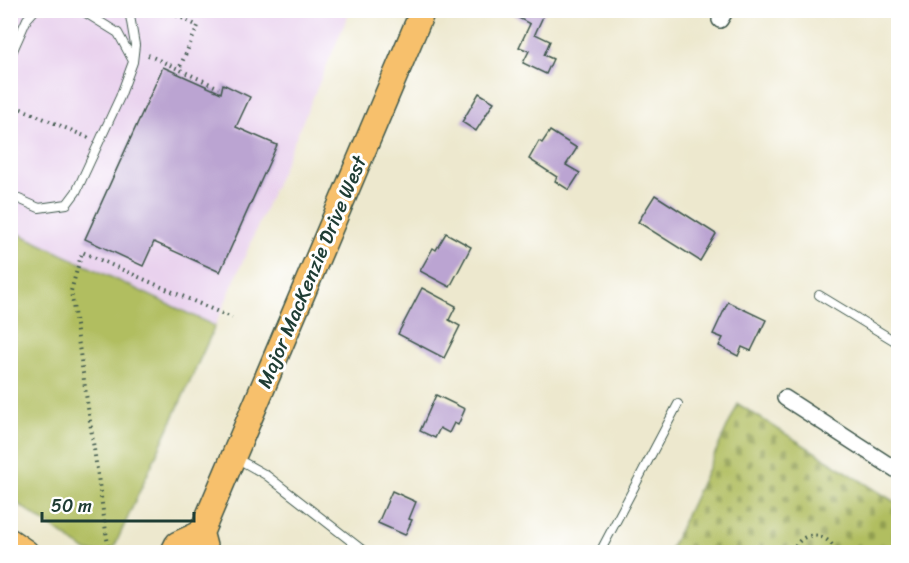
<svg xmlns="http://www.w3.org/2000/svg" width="909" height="563" font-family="Sriracha,sans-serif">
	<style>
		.built { fill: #e9d2ee }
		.green { fill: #b1be60; stroke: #687e4a; stroke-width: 1.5 }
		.cemetery { fill: url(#cemetery-stones); stroke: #687e4a; stroke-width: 1.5 }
		.building { fill: #bba4d2 }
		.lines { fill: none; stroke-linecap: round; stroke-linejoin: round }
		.lane-casing { stroke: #3e574b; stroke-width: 10 }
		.street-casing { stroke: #3e574b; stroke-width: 18 }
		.primary-casing { stroke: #3e574b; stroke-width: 27 }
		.path { stroke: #3e574b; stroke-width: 4; stroke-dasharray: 1.5 4.5; stroke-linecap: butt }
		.lane { stroke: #fff; stroke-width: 8 }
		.street { stroke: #fff; stroke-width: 15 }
		.primary { stroke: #f7c06c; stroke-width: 24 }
		.labels { text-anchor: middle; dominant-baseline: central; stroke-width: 6; stroke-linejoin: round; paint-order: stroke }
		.street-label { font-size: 20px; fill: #1f3d34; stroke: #fff }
	</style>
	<defs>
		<pattern id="cemetery-stones" width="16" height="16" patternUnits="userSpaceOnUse" patternTransform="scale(1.5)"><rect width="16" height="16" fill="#b1be60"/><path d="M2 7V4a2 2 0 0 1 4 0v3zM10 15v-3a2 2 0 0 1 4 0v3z" fill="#8f9c50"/></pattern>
	</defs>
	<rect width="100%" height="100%" fill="#fff"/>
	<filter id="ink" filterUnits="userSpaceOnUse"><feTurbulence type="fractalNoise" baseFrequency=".0167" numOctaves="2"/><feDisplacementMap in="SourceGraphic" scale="12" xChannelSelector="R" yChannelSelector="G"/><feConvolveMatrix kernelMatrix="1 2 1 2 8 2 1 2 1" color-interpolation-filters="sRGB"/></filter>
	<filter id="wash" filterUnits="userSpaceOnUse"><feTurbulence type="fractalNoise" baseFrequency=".008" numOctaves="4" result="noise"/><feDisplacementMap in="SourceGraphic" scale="24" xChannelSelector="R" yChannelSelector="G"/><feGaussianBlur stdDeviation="1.35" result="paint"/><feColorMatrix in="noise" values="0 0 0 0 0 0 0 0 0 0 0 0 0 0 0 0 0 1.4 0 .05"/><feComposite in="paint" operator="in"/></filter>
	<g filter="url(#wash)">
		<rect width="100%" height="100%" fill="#ede8ce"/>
		<path class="built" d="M 11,11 L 350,11 L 215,326 L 11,230 Z"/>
		<path class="green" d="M 11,230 L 215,326 L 112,552 L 88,552 L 11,499 Z"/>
		<path class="cemetery" d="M 738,404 L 898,504 L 898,552 L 669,552 Z"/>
		<g id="blocks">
			<path class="building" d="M 515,10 L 546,10 L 535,34 L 550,41 L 544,55 L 553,59 L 546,74 L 523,63 L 529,51 L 519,47 L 530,24 L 513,15 Z
				M 163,67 L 221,93 L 223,84 L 250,97 L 236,127 L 277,145 L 220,272 L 154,242 L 143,266 L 85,239 Z
				M 479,93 L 494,102 L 476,131 L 462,122 Z
				M 550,131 L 577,148 L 566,165 L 580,173 L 569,190 L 555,181 L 557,177 L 529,159 L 539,141 L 542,143 Z
				M 655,195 L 716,234 L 700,261 L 638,222 Z
				M 446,233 L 471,247 L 450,287 L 420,271 L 433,248 L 436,250 Z
				M 422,288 L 456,306 L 449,320 L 460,326 L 444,358 L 398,334 Z
				M 728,302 L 766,320 L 751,351 L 742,347 L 738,356 L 719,346 L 723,338 L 713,334 Z
				M 436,395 L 465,409 L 458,425 L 454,423 L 449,433 L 440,428 L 435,438 L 420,431 Z
				M 392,491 L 416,502 L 409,519 L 412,520 L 405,535 L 378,523 Z"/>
		</g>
	</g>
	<g filter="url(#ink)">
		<use href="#blocks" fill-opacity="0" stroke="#3e574b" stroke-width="1.5"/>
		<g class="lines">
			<defs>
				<path id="lane" d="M 81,10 L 118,33 L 133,61
					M 10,57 L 27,19 L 35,10
					M 10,195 L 39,208 L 67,204 L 76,192 L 120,97 L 133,62 L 135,45 L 129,10
					M 819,295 L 898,343
					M 236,458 L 266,475 L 365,552
					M 600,552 L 678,404"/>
				<path id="street" d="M 720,20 L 726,10
					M 785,398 L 898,471"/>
				<path id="primary" d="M 10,541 L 26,552
					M 173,552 L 177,544 L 201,533
					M 206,552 L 201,533 L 423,10"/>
			</defs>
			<use href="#lane" class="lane-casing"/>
			<use href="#street" class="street-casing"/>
			<use href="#primary" class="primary-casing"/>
			<path class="path" d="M 166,10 L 198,26 L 179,69
				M 148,55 L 219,88
				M 10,104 L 89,138
				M 109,552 L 71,291 L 82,252 L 232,318
				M 793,552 C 800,529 828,531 836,552"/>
			<use href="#lane" class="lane"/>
			<use href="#street" class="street"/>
			<use href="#primary" class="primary"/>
		</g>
	</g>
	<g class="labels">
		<g class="street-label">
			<text transform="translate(312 272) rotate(-67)">Major MacKenzie Drive West</text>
		</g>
	</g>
	<rect width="909" height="563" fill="none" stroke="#fff" stroke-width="36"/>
	<path d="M42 512v9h152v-9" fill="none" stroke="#1f3d34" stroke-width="3"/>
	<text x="51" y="512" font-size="18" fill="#1f3d34" stroke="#ffffff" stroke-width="4.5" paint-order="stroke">50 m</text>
</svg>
